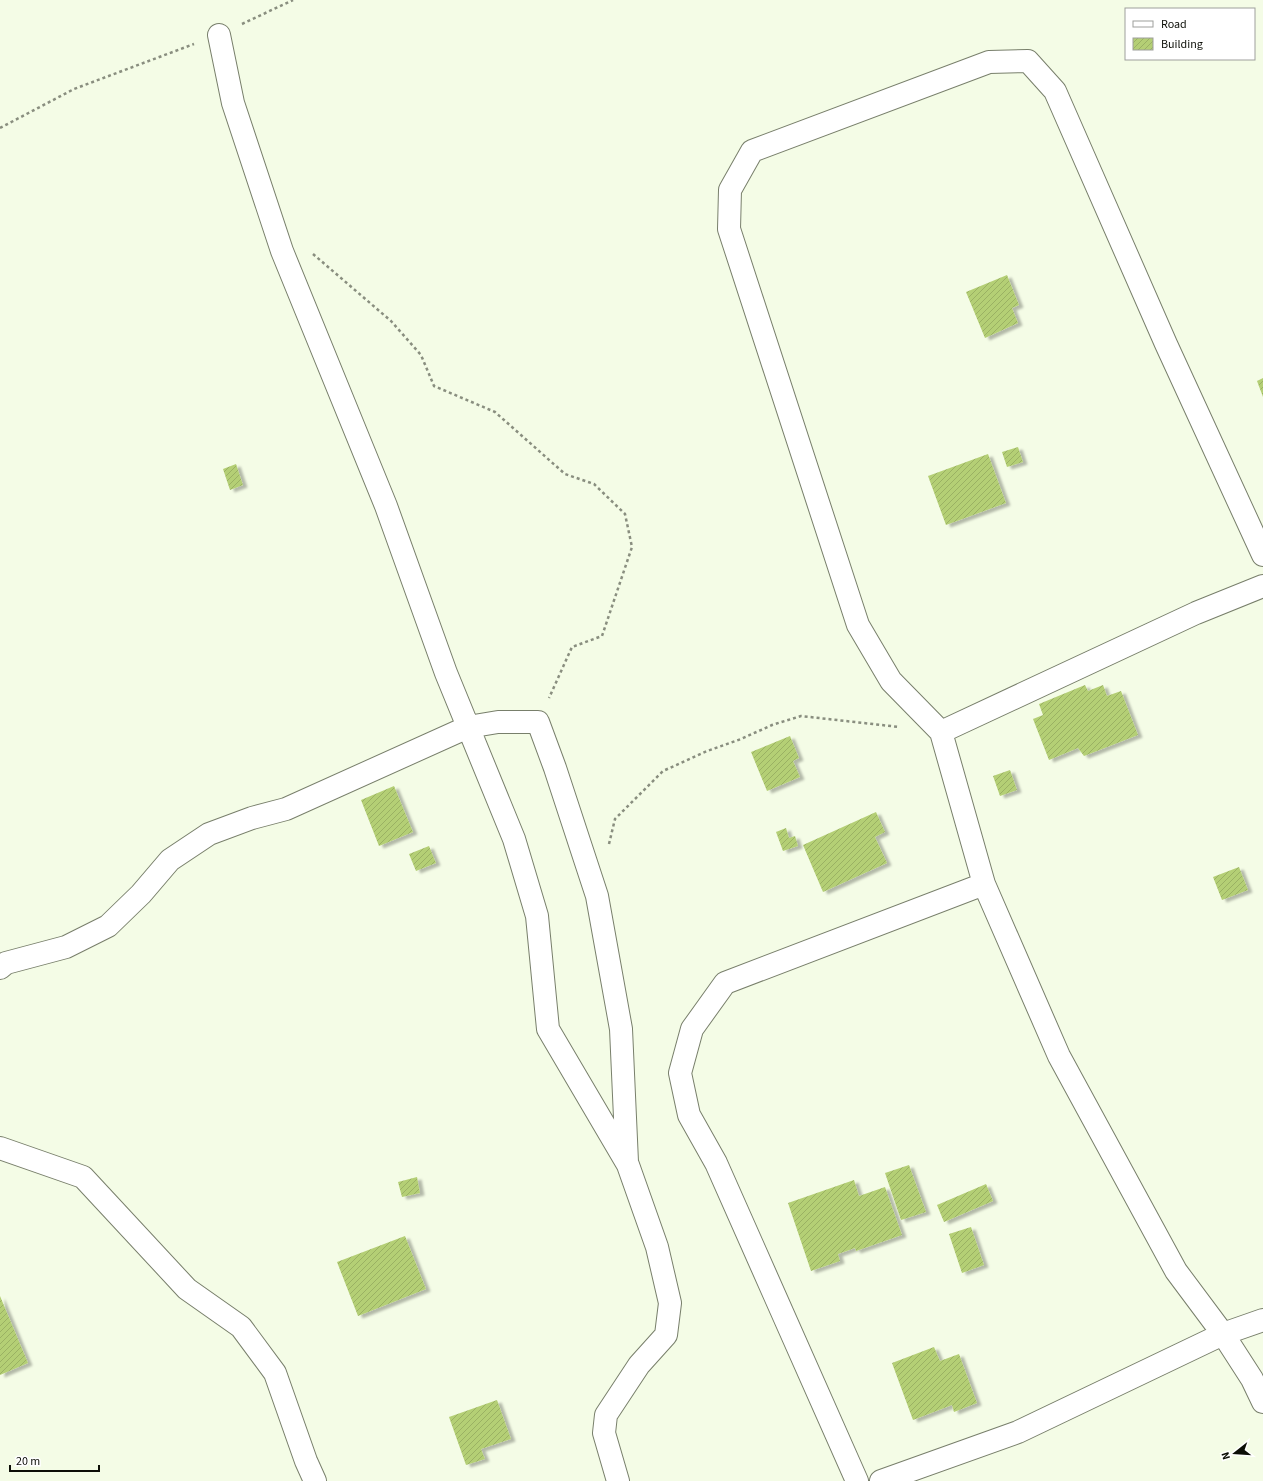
<svg xmlns="http://www.w3.org/2000/svg" width="1263" height="1481" font-family="'Source Sans 3',sans-serif">
	<style>
		.building { fill: url(#building-hatch); filter: url(#shadow) }
		.lines { fill: none; stroke-linecap: round; stroke-linejoin: round }
		.minor-casing { stroke: #787f6b; stroke-width: 24 }
		.path { stroke: #898e7f; stroke-width: 2.5; stroke-dasharray: 3 3; stroke-linecap: butt }
		.minor { stroke: #fff; stroke-width: 22 }
	</style>
	<defs>
		<pattern id="building-hatch" width="6" height="6" patternUnits="userSpaceOnUse"><rect width="6" height="6" fill="#b4cf75"/><path d="M-1 1l2-2M0 6l6-6M5 7l2-2" fill="none" stroke="#9ab164"/></pattern>
		<filter id="shadow"><feDropShadow dx="4.5" dy="2.5" stdDeviation="1" flood-color="#0004"/></filter>
	</defs>
	<rect width="100%" height="100%" fill="#f4fce6"/>
	<path class="building" d="M 1007,275 L 1019,305 L 1012,308 L 1018,323 L 985,338 L 966,292 Z
		M 1263,378 L 1263,397 L 1257,381 Z
		M 1018,447 L 1023,462 L 1007,467 L 1002,452 Z
		M 988,454 L 1006,503 L 946,525 L 928,476 Z
		M 236,464 L 243,485 L 230,490 L 223,469 Z
		M 1085,685 L 1088,691 L 1103,685 L 1107,696 L 1121,691 L 1138,735 L 1084,756 L 1078,748 L 1049,760 L 1033,719 L 1043,715 L 1039,704 Z
		M 790,736 L 799,758 L 793,761 L 800,777 L 767,791 L 751,752 Z
		M 1010,770 L 1017,790 L 1000,796 L 993,776 Z
		M 394,786 L 413,832 L 379,846 L 361,800 Z
		M 876,812 L 885,832 L 875,837 L 887,863 L 823,892 L 803,845 Z
		M 786,828 L 789,838 L 795,836 L 798,846 L 783,851 L 776,832 Z
		M 429,846 L 436,863 L 416,871 L 409,854 Z
		M 1239,867 L 1248,890 L 1222,900 L 1213,877 Z
		M 909,1165 L 926,1212 L 901,1220 L 885,1173 Z
		M 417,1177 L 420,1193 L 402,1197 L 398,1182 Z
		M 854,1180 L 859,1196 L 885,1187 L 902,1235 L 856,1251 L 855,1248 L 838,1254 L 840,1261 L 811,1271 L 788,1203 Z
		M 986,1184 L 993,1201 L 944,1222 L 937,1205 Z
		M 971,1227 L 984,1265 L 962,1273 L 949,1234 Z
		M 405,1236 L 426,1289 L 358,1316 L 337,1262 Z
		M 0,1296 L 28,1363 L 0,1375 Z
		M 934,1347 L 940,1361 L 959,1354 L 977,1403 L 954,1412 L 952,1405 L 913,1420 L 892,1363 Z
		M 497,1400 L 511,1439 L 481,1449 L 485,1459 L 466,1465 L 449,1417 Z"/>
	<g class="lines">
		<defs>
			<path id="minor" d="M 219,35 L 233,103 L 282,251 L 386,506 L 446,673 L 514,839 L 537,916 L 548,1029 L 628,1165 L 657,1247 L 670,1303 L 666,1335 L 639,1365 L 606,1415 L 604,1433 L 618,1481
				M 1263,555 L 1166,344 L 1055,91 L 1028,61 L 989,62 L 752,151 L 730,190 L 729,229 L 858,625 L 891,681 L 941,732 L 984,884 L 1059,1056 L 1176,1271 L 1223,1334 L 1252,1379 L 1263,1402
				M 941,732 L 1196,613 L 1263,586
				M 0,968 L 6,963 L 66,947 L 108,926 L 141,894 L 170,860 L 209,834 L 252,818 L 286,809 L 468,727 L 498,722 L 538,722 L 555,768 L 597,896 L 621,1029 L 627,1162
				M 0,1148 L 83,1177 L 187,1289 L 241,1327 L 275,1373 L 306,1461 L 315,1481
				M 857,1481 L 716,1163 L 689,1115 L 680,1073 L 692,1029 L 725,983 L 984,884
				M 881,1481 L 1018,1432 L 1223,1334 L 1263,1320"/>
		</defs>
		<use href="#minor" class="minor-casing"/>
		<path class="path" d="M 242,24 L 293,0
			M 0,128 L 74,89 L 194,44
			M 313,254 L 391,321 L 421,355 L 434,386 L 495,412 L 565,474 L 594,484 L 625,514 L 632,547 L 602,636 L 572,647 L 549,698
			M 609,844 L 615,819 L 663,771 L 707,751 L 741,739 L 772,725 L 801,716 L 899,727"/>
		<use href="#minor" class="minor"/>
	</g>
	<rect x="1125" y="8" width="130" height="52" fill="#ffffff" stroke="#9e9f9c"/>
	<rect x="1133" y="21" width="20" height="6" fill="#ffffff" stroke="#9e9f9c"/>
	<text x="1161" y="28" font-size="12" fill="#0c0e07">Road</text>
	<rect x="1133" y="38" width="20" height="12" fill="url(#building-hatch)" stroke="#9e9f9c"/>
	<text x="1161" y="48" font-size="12" fill="#0c0e07">Building</text>
	<g transform="translate(1235 1453) rotate(253)" stroke="#ffffff" stroke-width="3" paint-order="stroke">
	<path d="M0-3L7 15L0 10L-7 15Z" fill="#0c0e07"/>
	<text y="-6" font-size="11" font-weight="bold" text-anchor="middle" fill="#0c0e07">N</text>
	</g>
	<path d="M10 1465v6h89v-6" fill="none" stroke="#0c0e07" stroke-width="2"/>
	<text x="16" y="1465" font-size="12" fill="#0c0e07" stroke="#ffffff" stroke-width="3" paint-order="stroke">20 m</text>
</svg>
